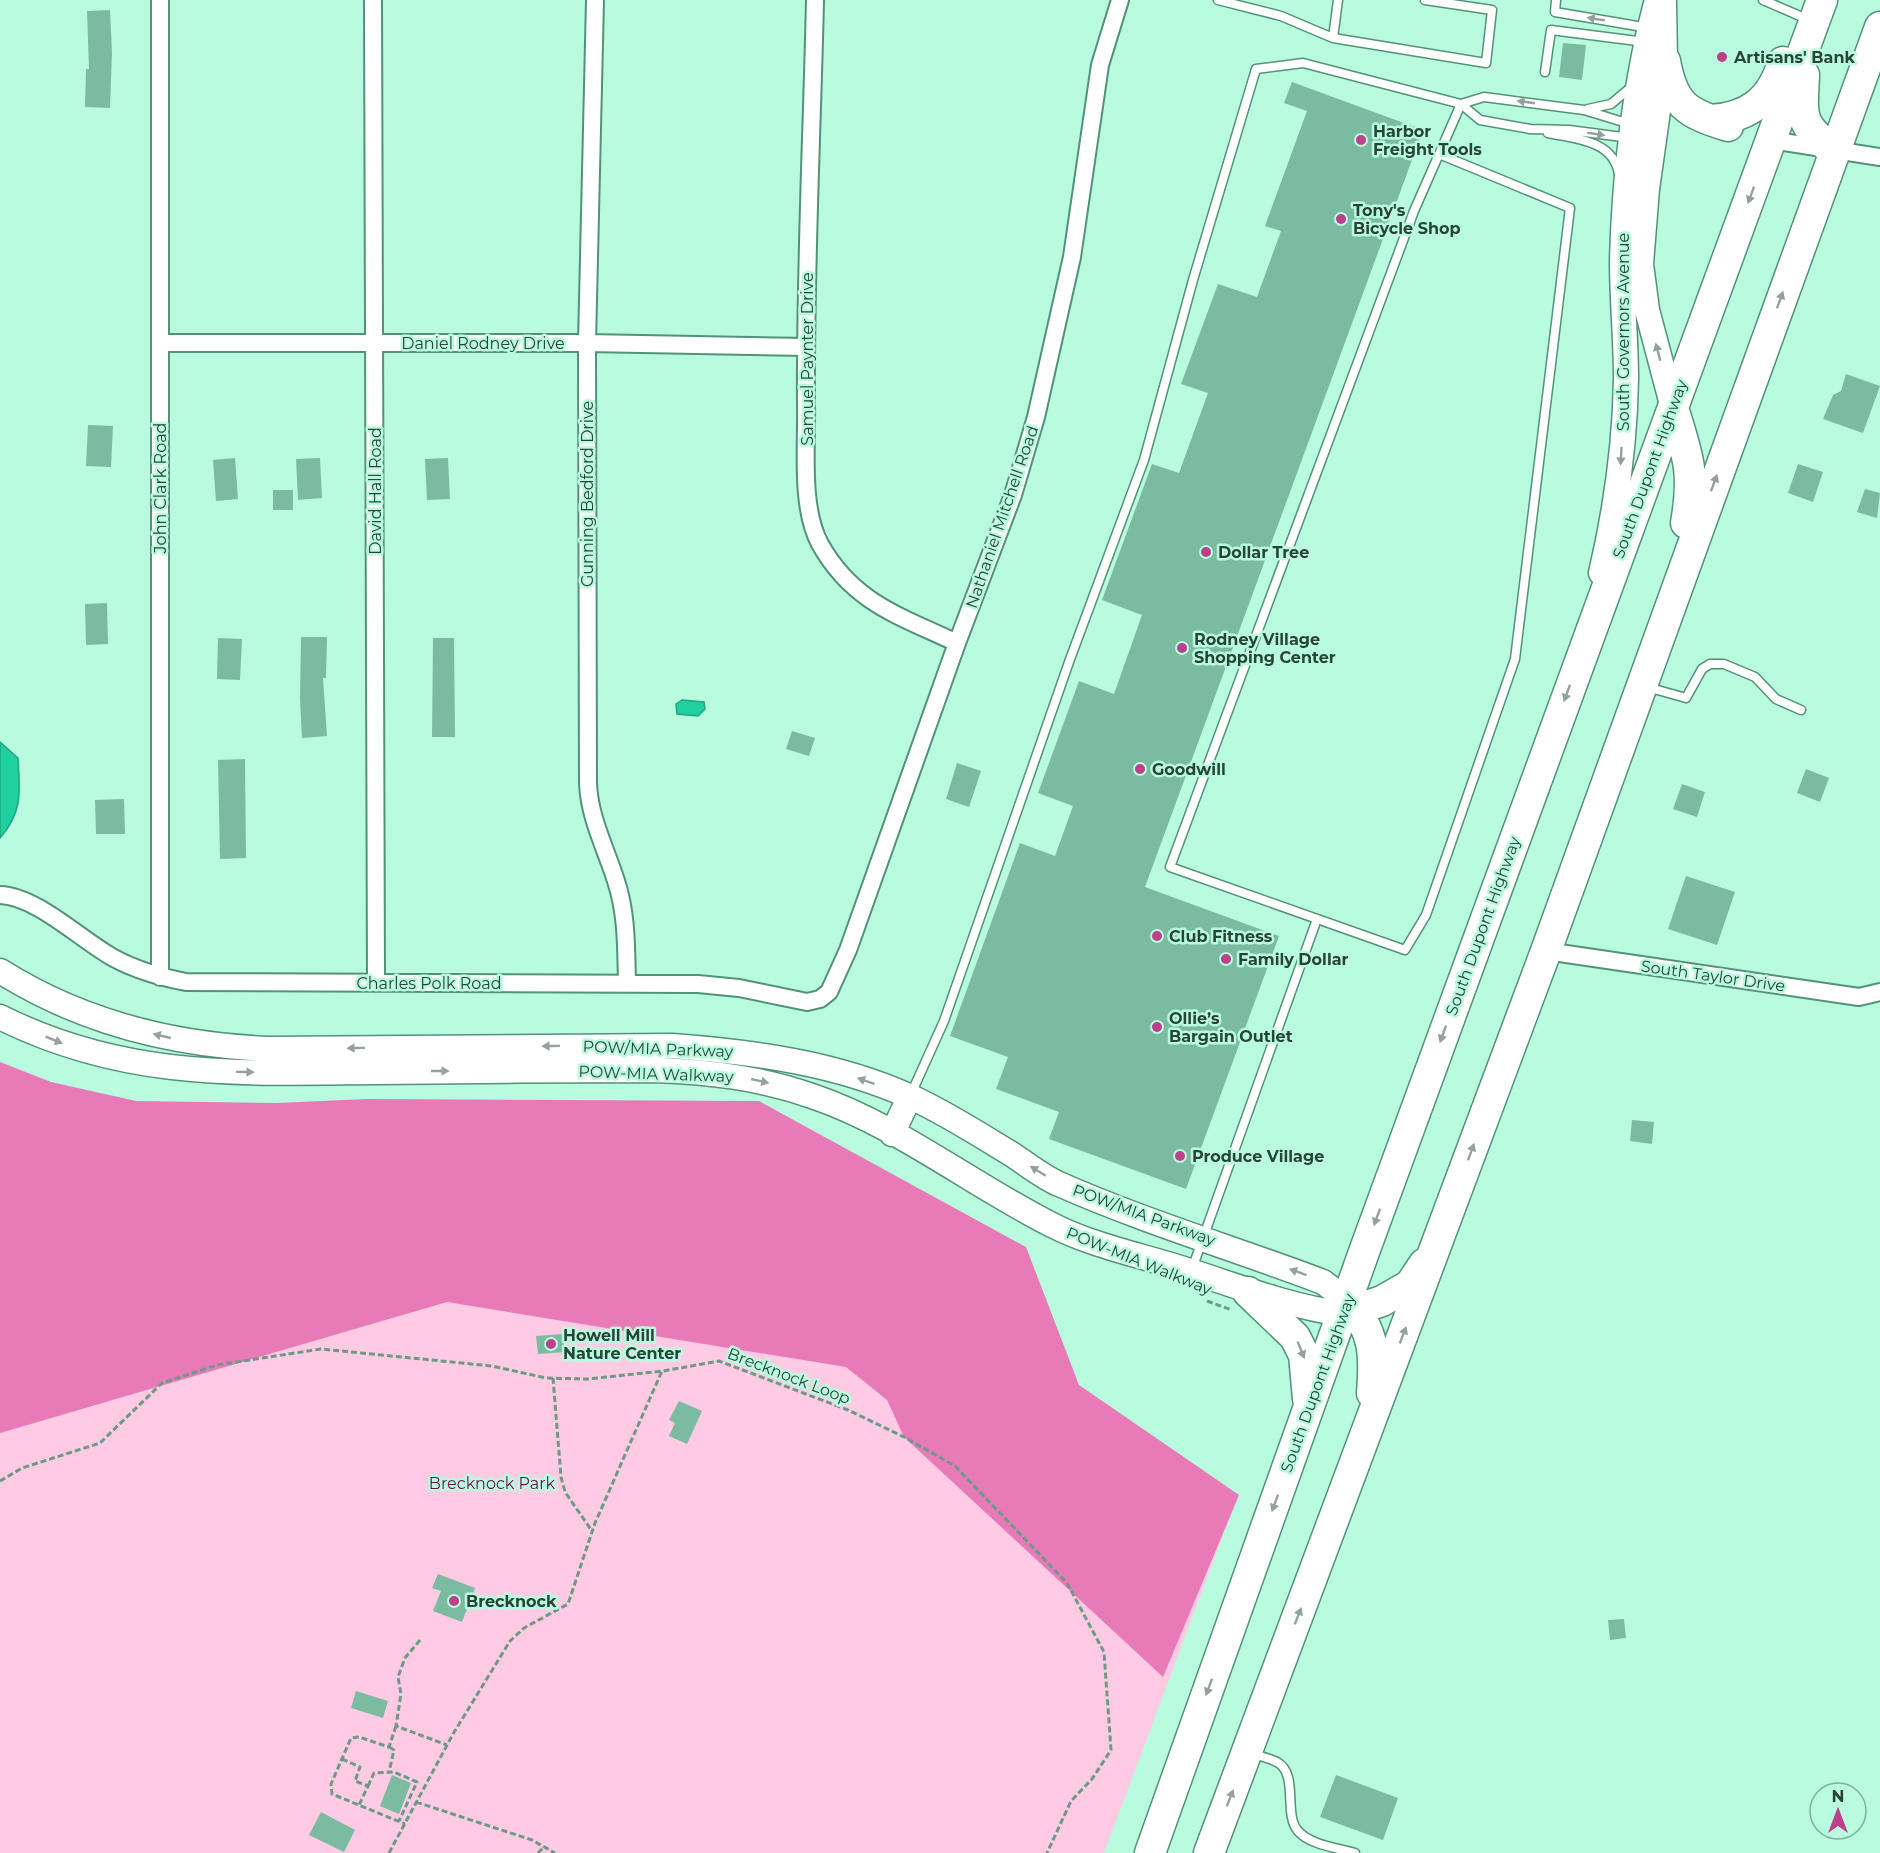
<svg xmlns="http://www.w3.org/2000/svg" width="1880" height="1853" font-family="Montserrat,sans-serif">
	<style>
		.green { fill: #fecae4 }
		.forest { fill: #e87ab8 }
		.water { fill: #1ed19e; stroke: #21a67f; stroke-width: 1.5 }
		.building { fill: #7bbba1 }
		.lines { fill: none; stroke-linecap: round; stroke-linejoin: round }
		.lane-casing { stroke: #529279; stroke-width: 11 }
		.street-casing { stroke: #529279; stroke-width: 20 }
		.secondary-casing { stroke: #529279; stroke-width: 27 }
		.highway-casing { stroke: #529279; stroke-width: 33 }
		.path { stroke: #6c9a87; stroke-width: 3; stroke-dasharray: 6 3; stroke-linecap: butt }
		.lane { stroke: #fff; stroke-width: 8 }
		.street { stroke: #fff; stroke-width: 16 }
		.secondary { stroke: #fff; stroke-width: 24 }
		.highway { stroke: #fff; stroke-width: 30 }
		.oneway { fill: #94a19c }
		.poi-dot { fill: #be3f8c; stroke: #b9fbdf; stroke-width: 2 }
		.labels { text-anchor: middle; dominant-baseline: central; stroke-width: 5; stroke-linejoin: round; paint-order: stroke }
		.poi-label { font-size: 16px; font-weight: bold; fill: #284338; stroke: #b9fbdf; text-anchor: start }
		.street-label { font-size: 16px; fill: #284338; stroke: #b9fbdf }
		.park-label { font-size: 16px; fill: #720e50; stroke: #b9fbdf }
	</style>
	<rect width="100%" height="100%" fill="#b9fbdf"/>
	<path class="green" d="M 0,1062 L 51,1082 L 1071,1386 L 1234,1506 L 1104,1853 L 0,1853 Z"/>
	<path class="forest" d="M 0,1062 L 51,1082 L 136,1101 L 276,1103 L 367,1099 L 759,1101 L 1026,1247 L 1079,1385 L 1239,1495 L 1163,1677 L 904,1437 L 887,1400 L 846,1367 L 447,1302 L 0,1433 Z"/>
	<path class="water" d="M 682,700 L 704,702 L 705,709 L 698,716 L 677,714 L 676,704 Z
		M 0,742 L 18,758 C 20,791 23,812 0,838 Z"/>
	<path class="building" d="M 110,10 L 112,53 L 110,108 L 85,107 L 86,69 L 89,69 L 87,11 Z
		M 1563,43 L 1586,45 L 1582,80 L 1559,77 Z
		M 1292,82 L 1423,130 L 1145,887 L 1279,936 L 1186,1189 L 1049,1139 L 1059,1112 L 996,1089 L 1008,1057 L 950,1036 L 1020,843 L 1055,856 L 1073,806 L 1038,793 L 1079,681 L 1114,694 L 1142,615 L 1102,600 L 1152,464 L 1179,473 L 1208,393 L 1181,384 L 1218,284 L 1257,297 L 1281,231 L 1265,226 L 1307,111 L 1284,103 Z
		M 1846,374 L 1880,386 L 1863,433 L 1823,419 L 1833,395 L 1841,391 Z
		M 88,425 L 113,426 L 111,467 L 86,466 Z
		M 235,458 L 238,499 L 216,501 L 213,460 Z
		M 320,458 L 322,498 L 298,500 L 296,459 Z
		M 448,458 L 450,499 L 427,500 L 425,459 Z
		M 1798,464 L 1823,472 L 1813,502 L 1788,493 Z
		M 1865,489 L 1880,493 L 1877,518 L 1857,512 Z
		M 273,490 L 293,490 L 293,510 L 273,510 Z
		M 107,603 L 108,644 L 86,645 L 85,604 Z
		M 301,637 L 327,637 L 326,678 L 323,678 L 327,736 L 302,738 L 300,699 Z
		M 218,638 L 242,639 L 240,680 L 217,679 Z
		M 433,638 L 454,638 L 455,737 L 432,737 Z
		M 792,731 L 815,738 L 809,756 L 786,749 Z
		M 245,759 L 246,858 L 220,859 L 218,760 Z
		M 957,763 L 981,771 L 969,807 L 946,799 Z
		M 1806,769 L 1829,778 L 1820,802 L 1797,793 Z
		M 1682,784 L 1705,792 L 1697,817 L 1673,809 Z
		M 124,799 L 125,834 L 96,834 L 95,800 Z
		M 1686,876 L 1735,892 L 1717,945 L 1668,929 Z
		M 1632,1120 L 1654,1122 L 1652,1144 L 1630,1141 Z
		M 563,1334 L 565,1352 L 538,1354 L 536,1336 Z
		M 679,1401 L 702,1411 L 687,1444 L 669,1436 L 675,1423 L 669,1420 Z
		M 438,1574 L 475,1588 L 462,1622 L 433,1611 L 441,1591 L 432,1588 Z
		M 1624,1619 L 1626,1638 L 1610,1640 L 1608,1620 Z
		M 356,1691 L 388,1701 L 383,1718 L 351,1708 Z
		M 392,1775 L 411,1783 L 399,1814 L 380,1806 Z
		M 1336,1775 L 1398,1798 L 1383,1840 L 1320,1817 Z
		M 321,1812 L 355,1830 L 344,1852 L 309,1835 Z"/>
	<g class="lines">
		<defs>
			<path id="lane" d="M 1218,0 L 1281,16 L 1333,38 L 1486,63 L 1492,10 L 1425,0
				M 1556,0 L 1555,12 L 1649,28
				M 1763,0 L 1800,16
				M 1333,38 L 1338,0
				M 1545,72 L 1551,30 L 1645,42
				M 1588,109 L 1611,104 L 1630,88
				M 1548,133 C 1576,139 1613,140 1619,174
				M 1439,154 L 1570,208 L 1515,659 L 1426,915 L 1405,950 L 1170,867 L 1414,211 L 1461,104 L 1484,97 L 1584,110 L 1630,124
				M 1647,687 L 1686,698 L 1702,669 L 1710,664 L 1724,664 L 1755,677 L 1776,699 L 1801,710
				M 911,1094 L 944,1021 L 1069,662 L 1144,460 L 1193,280 L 1256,69 L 1303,63 L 1461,104 L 1480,120 L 1530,129 L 1569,130 L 1630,138
				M 1192,1269 L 1317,919
				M 1250,1753 C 1259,1756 1269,1758 1277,1762 C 1299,1774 1283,1814 1298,1831 C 1310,1845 1338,1848 1355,1853"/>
			<path id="street" d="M 373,0 L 376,983
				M 595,0 L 587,343 L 588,783 C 589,817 606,849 616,881 C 627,914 626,948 627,982
				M 815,0 C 812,135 805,270 806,405 C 807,446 800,507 820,544 C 853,603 900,616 957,643
				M 1771,140 L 1880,157
				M 160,343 L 587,343 L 806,347
				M 0,895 C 36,896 80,939 112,957 C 135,970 160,977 186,982 L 698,984 L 739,988 L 807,1002 L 820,999 L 829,992 L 848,950 L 957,643 L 1013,495 L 1036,417 L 1072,257 L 1100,65 L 1120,0
				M 1546,951 L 1859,997 L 1880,992
				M 160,977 L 160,0"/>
			<path id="secondary" d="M 1664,2 L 1665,61 L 1647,189 L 1641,264 L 1647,310 L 1673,408
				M 1601,573 C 1616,509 1625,445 1626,379 C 1626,340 1622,300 1622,261 C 1624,178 1635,80 1657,0
				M 0,971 C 81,1022 173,1045 268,1049 L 672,1046 C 753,1052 836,1063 911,1097 C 946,1113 980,1135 1013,1155 C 1028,1165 1043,1177 1059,1184 C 1145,1222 1236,1249 1323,1282 L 1348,1301
				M 0,1017 C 126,1080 242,1073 378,1072 C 471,1071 563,1070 656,1070 C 710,1072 761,1078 812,1096 C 898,1125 972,1185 1052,1225 C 1095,1247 1145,1256 1190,1271 C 1243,1288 1288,1306 1343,1314
				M 892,1134 L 910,1096"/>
			<path id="highway" d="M 1665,61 C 1673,105 1686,113 1728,126
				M 1804,75 C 1802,120 1799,122 1834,152
				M 1710,120 C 1749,118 1772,100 1783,62
				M 1673,408 C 1688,456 1695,472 1686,523
				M 1248,1292 L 1295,1337 L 1304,1355 L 1308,1399
				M 1348,1301 C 1375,1332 1375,1354 1372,1393
				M 1343,1314 L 1382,1301 L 1410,1285 L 1424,1264
				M 1150,1853 L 1364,1252 L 1822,0
				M 1209,1853 L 1546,951 L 1880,27"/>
		</defs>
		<use href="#lane" class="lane-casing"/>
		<use href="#street" class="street-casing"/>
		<use href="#secondary" class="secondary-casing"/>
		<use href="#highway" class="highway-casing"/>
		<path class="path" d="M 1207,1301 L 1232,1310
			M 553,1378 L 561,1477 L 565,1492 L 592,1531
			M 0,1481 L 22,1468 L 100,1443 L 162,1383 L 217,1365 L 321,1349 L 492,1366 L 546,1378 L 588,1379 L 663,1371 L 719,1361 L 848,1410 L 904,1437 L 955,1466 L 1067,1583 L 1104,1652 L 1111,1750 L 1092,1779 L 1071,1801 L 1047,1853
			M 420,1640 L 405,1658 L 398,1677 L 401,1694 L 396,1726 L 447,1745
			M 396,1726 L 389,1747 L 359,1737 L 351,1738 L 331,1784 L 332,1794 L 405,1824
			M 389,1747 L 394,1750 L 389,1772
			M 342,1759 L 360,1767 L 355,1781 L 368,1786 L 359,1805
			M 368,1786 L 374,1773 L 394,1772 L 417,1782 L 399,1821
			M 416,1802 L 532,1840 L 555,1853
			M 389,1853 L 453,1734 L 510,1641 L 524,1628 L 568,1604 L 595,1523 L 662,1371
			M 538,1853 L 544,1847"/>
		<use href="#lane" class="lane"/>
		<use href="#street" class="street"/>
		<use href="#secondary" class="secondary"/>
		<use href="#highway" class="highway"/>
	</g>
	<defs><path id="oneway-solid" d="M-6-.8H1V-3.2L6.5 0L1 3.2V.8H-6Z" transform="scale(1.5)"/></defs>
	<g class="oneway">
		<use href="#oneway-solid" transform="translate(1596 19) rotate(-171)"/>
		<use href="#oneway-solid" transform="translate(1526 102) rotate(-172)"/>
		<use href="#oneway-solid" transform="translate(1596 134) rotate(9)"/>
		<use href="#oneway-solid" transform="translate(1751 195) rotate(110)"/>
		<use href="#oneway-solid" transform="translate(1780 300) rotate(-70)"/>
		<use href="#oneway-solid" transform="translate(1658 352) rotate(-105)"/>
		<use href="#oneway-solid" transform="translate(1621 456) rotate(93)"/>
		<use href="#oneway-solid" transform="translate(1714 483) rotate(-70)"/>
		<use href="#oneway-solid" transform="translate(1567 693) rotate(110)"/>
		<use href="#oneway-solid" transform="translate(1443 1034) rotate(110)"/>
		<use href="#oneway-solid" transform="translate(162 1036) rotate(-167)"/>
		<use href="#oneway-solid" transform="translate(54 1040) rotate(22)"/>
		<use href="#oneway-solid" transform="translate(551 1046) rotate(179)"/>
		<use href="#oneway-solid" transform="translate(356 1048) rotate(179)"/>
		<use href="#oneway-solid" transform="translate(440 1071)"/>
		<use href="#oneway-solid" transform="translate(245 1072) rotate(1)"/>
		<use href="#oneway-solid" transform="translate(760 1081) rotate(13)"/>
		<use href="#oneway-solid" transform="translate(866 1081) rotate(-161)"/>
		<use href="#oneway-solid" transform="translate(1471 1152) rotate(-70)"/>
		<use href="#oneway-solid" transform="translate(1038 1171) rotate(-148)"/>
		<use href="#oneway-solid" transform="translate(1377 1217) rotate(110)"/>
		<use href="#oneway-solid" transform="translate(1298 1272) rotate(-160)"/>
		<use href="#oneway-solid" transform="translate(1403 1335) rotate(-69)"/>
		<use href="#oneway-solid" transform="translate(1301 1350) rotate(68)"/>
		<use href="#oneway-solid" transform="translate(1275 1503) rotate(110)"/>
		<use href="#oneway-solid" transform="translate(1298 1616) rotate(-69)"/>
		<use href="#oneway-solid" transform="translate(1209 1687) rotate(110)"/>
		<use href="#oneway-solid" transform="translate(1230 1798) rotate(-69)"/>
	</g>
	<g class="poi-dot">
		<circle cx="1722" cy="57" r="6"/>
		<circle cx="1361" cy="140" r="6"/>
		<circle cx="1341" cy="219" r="6"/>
		<circle cx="1206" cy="552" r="6"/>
		<circle cx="1182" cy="648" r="6"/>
		<circle cx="1140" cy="769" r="6"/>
		<circle cx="1157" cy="936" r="6"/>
		<circle cx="1226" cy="959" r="6"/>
		<circle cx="1157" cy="1027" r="6"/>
		<circle cx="1180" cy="1156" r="6"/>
		<circle cx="551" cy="1344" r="6"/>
		<circle cx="454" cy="1601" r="6"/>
	</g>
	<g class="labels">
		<g class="poi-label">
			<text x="1734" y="57">Artisans' Bank</text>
			<text x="1373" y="131">Harbor<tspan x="1373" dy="18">Freight Tools</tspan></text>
			<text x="1353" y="210">Tony's<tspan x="1353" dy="18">Bicycle Shop</tspan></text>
			<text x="1218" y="552">Dollar Tree</text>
			<text x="1194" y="639">Rodney Village<tspan x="1194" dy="18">Shopping Center</tspan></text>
			<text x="1152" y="769">Goodwill</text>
			<text x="1169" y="936">Club Fitness</text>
			<text x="1238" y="959">Family Dollar</text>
			<text x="1169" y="1018">Ollie’s<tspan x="1169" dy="18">Bargain Outlet</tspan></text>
			<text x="1192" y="1156">Produce Village</text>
			<text x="563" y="1335">Howell Mill<tspan x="563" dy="18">Nature Center</tspan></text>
			<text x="466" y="1601">Brecknock</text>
		</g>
		<g class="street-label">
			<text transform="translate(1623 332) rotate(-90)">South Governors Avenue</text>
			<text x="483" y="343">Daniel Rodney Drive</text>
			<text transform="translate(807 359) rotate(-90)">Samuel Paynter Drive</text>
			<text transform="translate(1650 469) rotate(-70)">South Dupont Highway</text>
			<text transform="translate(160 488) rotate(-90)">John Clark Road</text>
			<text transform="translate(375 491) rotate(-90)">David Hall Road</text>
			<text transform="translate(587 494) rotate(-90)">Gunning Bedford Drive</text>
			<text transform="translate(1002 517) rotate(-71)">Nathaniel Mitchell Road</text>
			<text transform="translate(1483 926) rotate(-70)">South Dupont Highway</text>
			<text transform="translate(1713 976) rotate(8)">South Taylor Drive</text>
			<text x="429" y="983">Charles Polk Road</text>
			<text transform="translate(658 1049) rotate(2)">POW/MIA Parkway</text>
			<text transform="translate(656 1074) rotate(2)">POW-MIA Walkway</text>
			<text transform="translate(1144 1215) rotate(20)">POW/MIA Parkway</text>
			<text transform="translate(1139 1261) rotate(22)">POW-MIA Walkway</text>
			<text transform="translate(789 1376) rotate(21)">Brecknock Loop</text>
			<text transform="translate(1318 1383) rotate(-70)">South Dupont Highway</text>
		</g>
		<g class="park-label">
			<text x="492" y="1483">Brecknock Park</text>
		</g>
	</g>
	<g transform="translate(1838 1811)"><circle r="28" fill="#b9fbdf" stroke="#7fb19c" stroke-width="1.5"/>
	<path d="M0-4.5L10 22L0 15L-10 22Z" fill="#be3f8c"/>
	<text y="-9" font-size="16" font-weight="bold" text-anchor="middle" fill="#284338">N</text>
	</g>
</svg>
